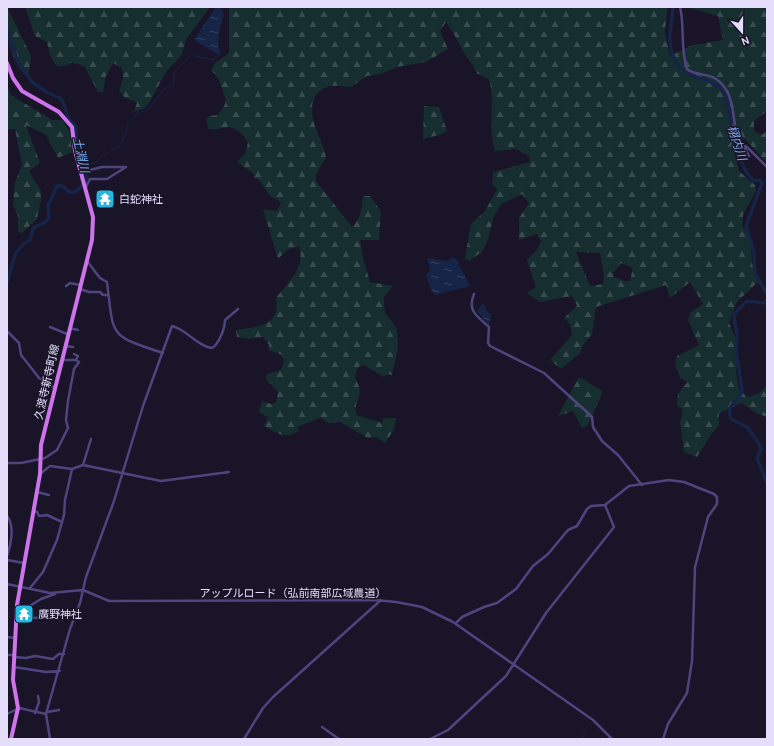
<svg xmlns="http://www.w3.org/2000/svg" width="774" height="746" font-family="Karla,'Noto Sans JP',sans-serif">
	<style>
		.forest { fill: url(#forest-firs); fill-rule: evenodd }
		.water { fill: url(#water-ripples) }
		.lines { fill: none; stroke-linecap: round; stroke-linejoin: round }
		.stream { stroke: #162448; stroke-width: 1 }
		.river { stroke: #162448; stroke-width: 3.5 }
		.minor { stroke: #4e457f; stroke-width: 2.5 }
		.major { stroke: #cd73ec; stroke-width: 4 }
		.labels { text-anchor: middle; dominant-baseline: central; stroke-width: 3; stroke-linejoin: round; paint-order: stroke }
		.poi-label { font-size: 11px; fill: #e4defa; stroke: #191427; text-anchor: start }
		.street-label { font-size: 11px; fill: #e4defa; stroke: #191427 }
		.water-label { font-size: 12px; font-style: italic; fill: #79aaed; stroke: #191427 }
	</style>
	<defs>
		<pattern id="forest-firs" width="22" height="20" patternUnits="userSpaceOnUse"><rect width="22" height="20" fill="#172e30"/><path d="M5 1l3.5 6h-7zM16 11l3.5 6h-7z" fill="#394c4f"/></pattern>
		<pattern id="water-ripples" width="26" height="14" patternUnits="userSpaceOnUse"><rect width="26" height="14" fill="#162448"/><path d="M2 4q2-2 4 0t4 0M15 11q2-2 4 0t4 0" fill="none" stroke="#384363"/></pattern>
	</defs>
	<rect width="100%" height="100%" fill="#191427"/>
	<path class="forest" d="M 7,7 L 31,56 L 28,78 C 7,57 7,34 7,7 Z
		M 25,7 L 210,7 L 187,38 L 181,56 L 166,72 L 149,103 L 145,108 L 134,112 L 137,102 L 125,98 L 119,91 L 123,78 L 122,68 L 113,63 L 106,76 L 103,92 L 98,92 L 85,67 L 72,62 C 54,75 51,58 47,42 L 35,36 Z
		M 229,7 L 669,7 L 667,10 L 665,32 L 670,56 L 692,45 L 723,40 L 718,16 L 686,7 L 767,7 L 767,111 L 754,121 L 754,131 L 762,135 L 767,130 L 767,163 L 745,139 L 732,142 L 739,171 L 755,185 L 756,191 L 743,215 L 742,226 C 753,234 751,250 752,262 C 753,268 756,275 758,281 C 754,287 738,300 736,304 C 733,311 732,317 729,323 L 735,337 L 737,363 L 736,372 L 739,390 L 749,397 L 760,393 L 767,385 L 767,417 L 756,413 L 742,403 L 719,413 L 719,426 L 712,433 L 697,457 L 684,452 L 680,422 L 683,410 L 677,405 C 676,394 681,389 688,382 L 681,379 L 675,365 L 677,356 L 699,345 L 688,320 L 691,312 L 703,304 L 690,282 L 670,298 L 666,285 L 596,307 L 592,334 L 583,345 L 580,353 L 561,369 L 550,360 L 572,335 L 570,324 L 564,318 L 577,306 L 572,296 L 540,302 L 527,293 L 536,287 L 527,260 L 536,251 L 541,241 L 537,234 L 519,240 L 519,218 L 529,203 L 522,194 L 501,204 L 494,216 L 487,242 L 482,252 L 469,261 L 465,258 L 471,224 L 485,211 L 497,189 L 492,184 L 493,172 L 530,162 L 529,156 L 516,149 L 495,151 C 487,128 496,103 489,79 L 476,73 C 474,65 469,61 465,54 C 458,43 454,32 446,22 L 440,31 L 448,49 L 426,62 L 397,67 L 381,74 L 367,76 L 351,87 C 336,85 321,83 314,99 C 306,118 323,139 326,158 L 316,174 L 316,181 L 352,227 C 361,218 362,208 363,196 L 370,196 L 381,211 L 379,240 L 360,240 L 363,258 L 370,282 L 393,286 L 384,297 C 384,303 384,311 387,316 C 389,319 393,322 395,326 C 402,343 395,358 392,375 L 387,374 L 384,377 L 364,365 L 358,367 L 355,376 C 356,382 360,386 360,392 C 359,401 353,405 357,415 L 382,423 L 383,418 L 396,418 L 394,430 L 385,443 L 376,437 L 368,438 L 340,422 L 328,423 L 320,418 L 297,427 L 299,431 C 285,440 277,433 264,426 L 268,417 L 259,412 L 262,401 L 271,404 L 276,402 L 278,392 L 266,379 L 267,374 L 281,370 L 284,362 L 282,355 L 269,350 L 269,345 L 263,337 L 248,339 L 237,337 L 236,330 C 257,327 281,326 276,298 C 288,282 306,268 299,246 L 287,250 L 278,259 L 263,209 L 277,211 L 281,202 L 270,196 L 259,180 L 254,178 L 254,174 L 237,162 L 245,154 L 248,142 C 240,132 235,125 221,128 C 217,129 213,130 209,129 L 206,119 L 209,116 L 218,115 C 228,102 227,101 221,86 C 219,79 218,75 211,71 L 215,63 L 229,53 ZM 576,252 L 600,253 L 604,275 L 603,284 L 590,286 ZM 621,263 L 633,268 L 630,281 L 625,281 L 614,277 L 613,273 Z
		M 7,84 L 11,95 L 19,100 L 52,120 L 63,120 L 70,133 L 72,152 L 58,158 L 46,135 L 26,125 L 40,163 L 29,171 L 41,191 L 41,200 L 37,219 L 22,233 L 18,232 L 18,216 L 13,204 L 15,182 L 22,165 L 15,129 L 7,129 Z
		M 424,106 L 439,107 L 447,131 L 439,135 L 423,139 Z
		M 579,377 L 602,391 L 602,394 L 588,425 L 582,428 L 573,411 L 558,416 Z"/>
	<path class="water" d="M 216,7 L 220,7 L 224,14 C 221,26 216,38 220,52 L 217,54 L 194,40 Z
		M 452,257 L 456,259 L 470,286 L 436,295 L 432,292 L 426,276 L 430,270 L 427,258 L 448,261 Z
		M 482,304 L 486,306 L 486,310 L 491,315 L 489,325 L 477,311 Z"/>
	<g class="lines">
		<path class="stream" d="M 84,169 L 89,164 L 96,163 L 102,156 L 120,146 L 126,133 L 128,122 L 136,115 L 150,108 L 163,90 L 174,83 L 174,72 L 191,55 L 213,60 L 221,53 L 216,53
			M 582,739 L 586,731"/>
		<path class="river" d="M 673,7 C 672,21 667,39 672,53 C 683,85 713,74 723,92 C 731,104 729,120 732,134 C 733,145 745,174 754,181 L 760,180 L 762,183 L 746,226 L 754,252 L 755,274 L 767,294
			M 7,31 L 18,62 L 32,82 L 48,93 L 60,98 L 63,102 L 68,117 L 75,126 L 78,152 L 87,178 C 84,183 77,195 70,192 C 67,191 65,187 62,186 L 57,186 L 48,206 L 49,219 L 44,223 L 33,228 L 30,240 C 11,250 14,265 7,282
			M 767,300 L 765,303 L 747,301 L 735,313 L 734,318 L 737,335 L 736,348 L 742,391 C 738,405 725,403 731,419 L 747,427 L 758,442 L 761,449 L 757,458 L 767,483"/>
		<path class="minor" d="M 680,7 C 685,27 680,49 687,69 C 695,76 707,73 716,79 C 737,93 731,121 739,142 L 748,148 L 767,167
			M 743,145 L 749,156
			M 82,172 L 102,167 L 125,167
			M 86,187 L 90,179 L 107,179 L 126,167
			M 87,261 L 100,278 L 107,282 C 114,336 107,335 163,353
			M 66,286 L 70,283 L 80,285
			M 80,289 L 89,292 L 100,292 L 103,295 L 107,295
			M 474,294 C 467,311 477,316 489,327 L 488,343 L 490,346 L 544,373 L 589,414 L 592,417 L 593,427 L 602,441 L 618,455 L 642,485
			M 50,327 L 67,334
			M 69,328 L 78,330
			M 7,331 L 19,343 L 21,355 L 29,365 L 39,378 L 55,388
			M 65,346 L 73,347
			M 62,360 L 76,360 L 78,356 L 74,354
			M 7,463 L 21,463 L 45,458 L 57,450 L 68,428 L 66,420 L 68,401 L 74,369 L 79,362 L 76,360
			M 83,465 L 91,439
			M 40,474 L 50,466 L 72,469 L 83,465 L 161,481 L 229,472
			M 37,492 L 49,495
			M 34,511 L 37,512 L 39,516 L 47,515 L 62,522
			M 7,516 C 15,526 11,545 7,556
			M 7,560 L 24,563
			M 7,584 L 50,593 L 83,590 L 109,601 L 375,600 L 396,602 L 422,607 L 453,622 L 593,720 L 612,739
			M 30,588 L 43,572 L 57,540 L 64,515 L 65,500 L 72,469
			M 17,608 L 25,609 L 41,599 L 55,594
			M 17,619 L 49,617
			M 456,623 L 462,617 L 484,607 L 497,603 L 516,589 L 533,566 L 548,554 L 568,530 L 577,526 L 587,509 L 591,506 L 605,505 L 629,486 L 669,480 L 684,482 L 714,494 L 717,497 L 717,504 L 708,517 L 695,567 L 692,661 L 687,693 L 668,724 L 663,739
			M 7,637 L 15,638
			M 7,655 L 14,655
			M 15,657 L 26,658 L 35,656 L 53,659 L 59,654 L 64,654
			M 14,667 L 46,672 L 60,671
			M 47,712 L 59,710
			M 35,713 L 39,702 L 38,696
			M 7,714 L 19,708 L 46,714
			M 322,727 L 339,739
			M 50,739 L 46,714 L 70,629 L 80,603 L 86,577 L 114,501 L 143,406 L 172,326 C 186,329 197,346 212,348 C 219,344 225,328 225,320 L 238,309
			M 244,739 L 263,708 L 273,697 L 381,600
			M 430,739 L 448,730 L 506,676 L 546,613 L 614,527 L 605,505"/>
		<path class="major" d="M 7,63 L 13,78 L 22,91 L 59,112 L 72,127 L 75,151 L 93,217 L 92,240 L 41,445 L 40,474 L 17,605 L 13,680 L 18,708 L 11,739"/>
	</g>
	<defs>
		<symbol id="temple-square" viewBox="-11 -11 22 22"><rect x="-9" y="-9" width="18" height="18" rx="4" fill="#23b8e1" stroke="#191427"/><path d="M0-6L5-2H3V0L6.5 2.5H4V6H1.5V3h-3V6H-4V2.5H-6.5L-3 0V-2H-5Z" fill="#fff"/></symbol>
	</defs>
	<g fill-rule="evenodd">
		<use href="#temple-square" x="94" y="188" width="22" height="22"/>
		<use href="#temple-square" x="13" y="603" width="22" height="22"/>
	</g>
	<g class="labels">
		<g class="poi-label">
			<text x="119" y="199">白蛇神社</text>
			<text x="38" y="614">廣野神社</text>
		</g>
		<g class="street-label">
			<text transform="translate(47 382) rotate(-77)">久渡寺新寺町線</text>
			<text x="293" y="593">アップルロード（弘前南部広域農道）</text>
		</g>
		<g class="water-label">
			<text transform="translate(737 143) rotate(72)">栩内川</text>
			<text transform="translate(81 155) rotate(77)">土淵川</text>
		</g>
	</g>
	<rect width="774" height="746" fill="none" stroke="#e4defa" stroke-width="16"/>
	<g transform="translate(742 32) rotate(159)" stroke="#191427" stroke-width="3" paint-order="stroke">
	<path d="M0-3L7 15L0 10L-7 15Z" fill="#e4defa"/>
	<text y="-6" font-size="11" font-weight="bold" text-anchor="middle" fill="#e4defa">N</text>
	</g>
</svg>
